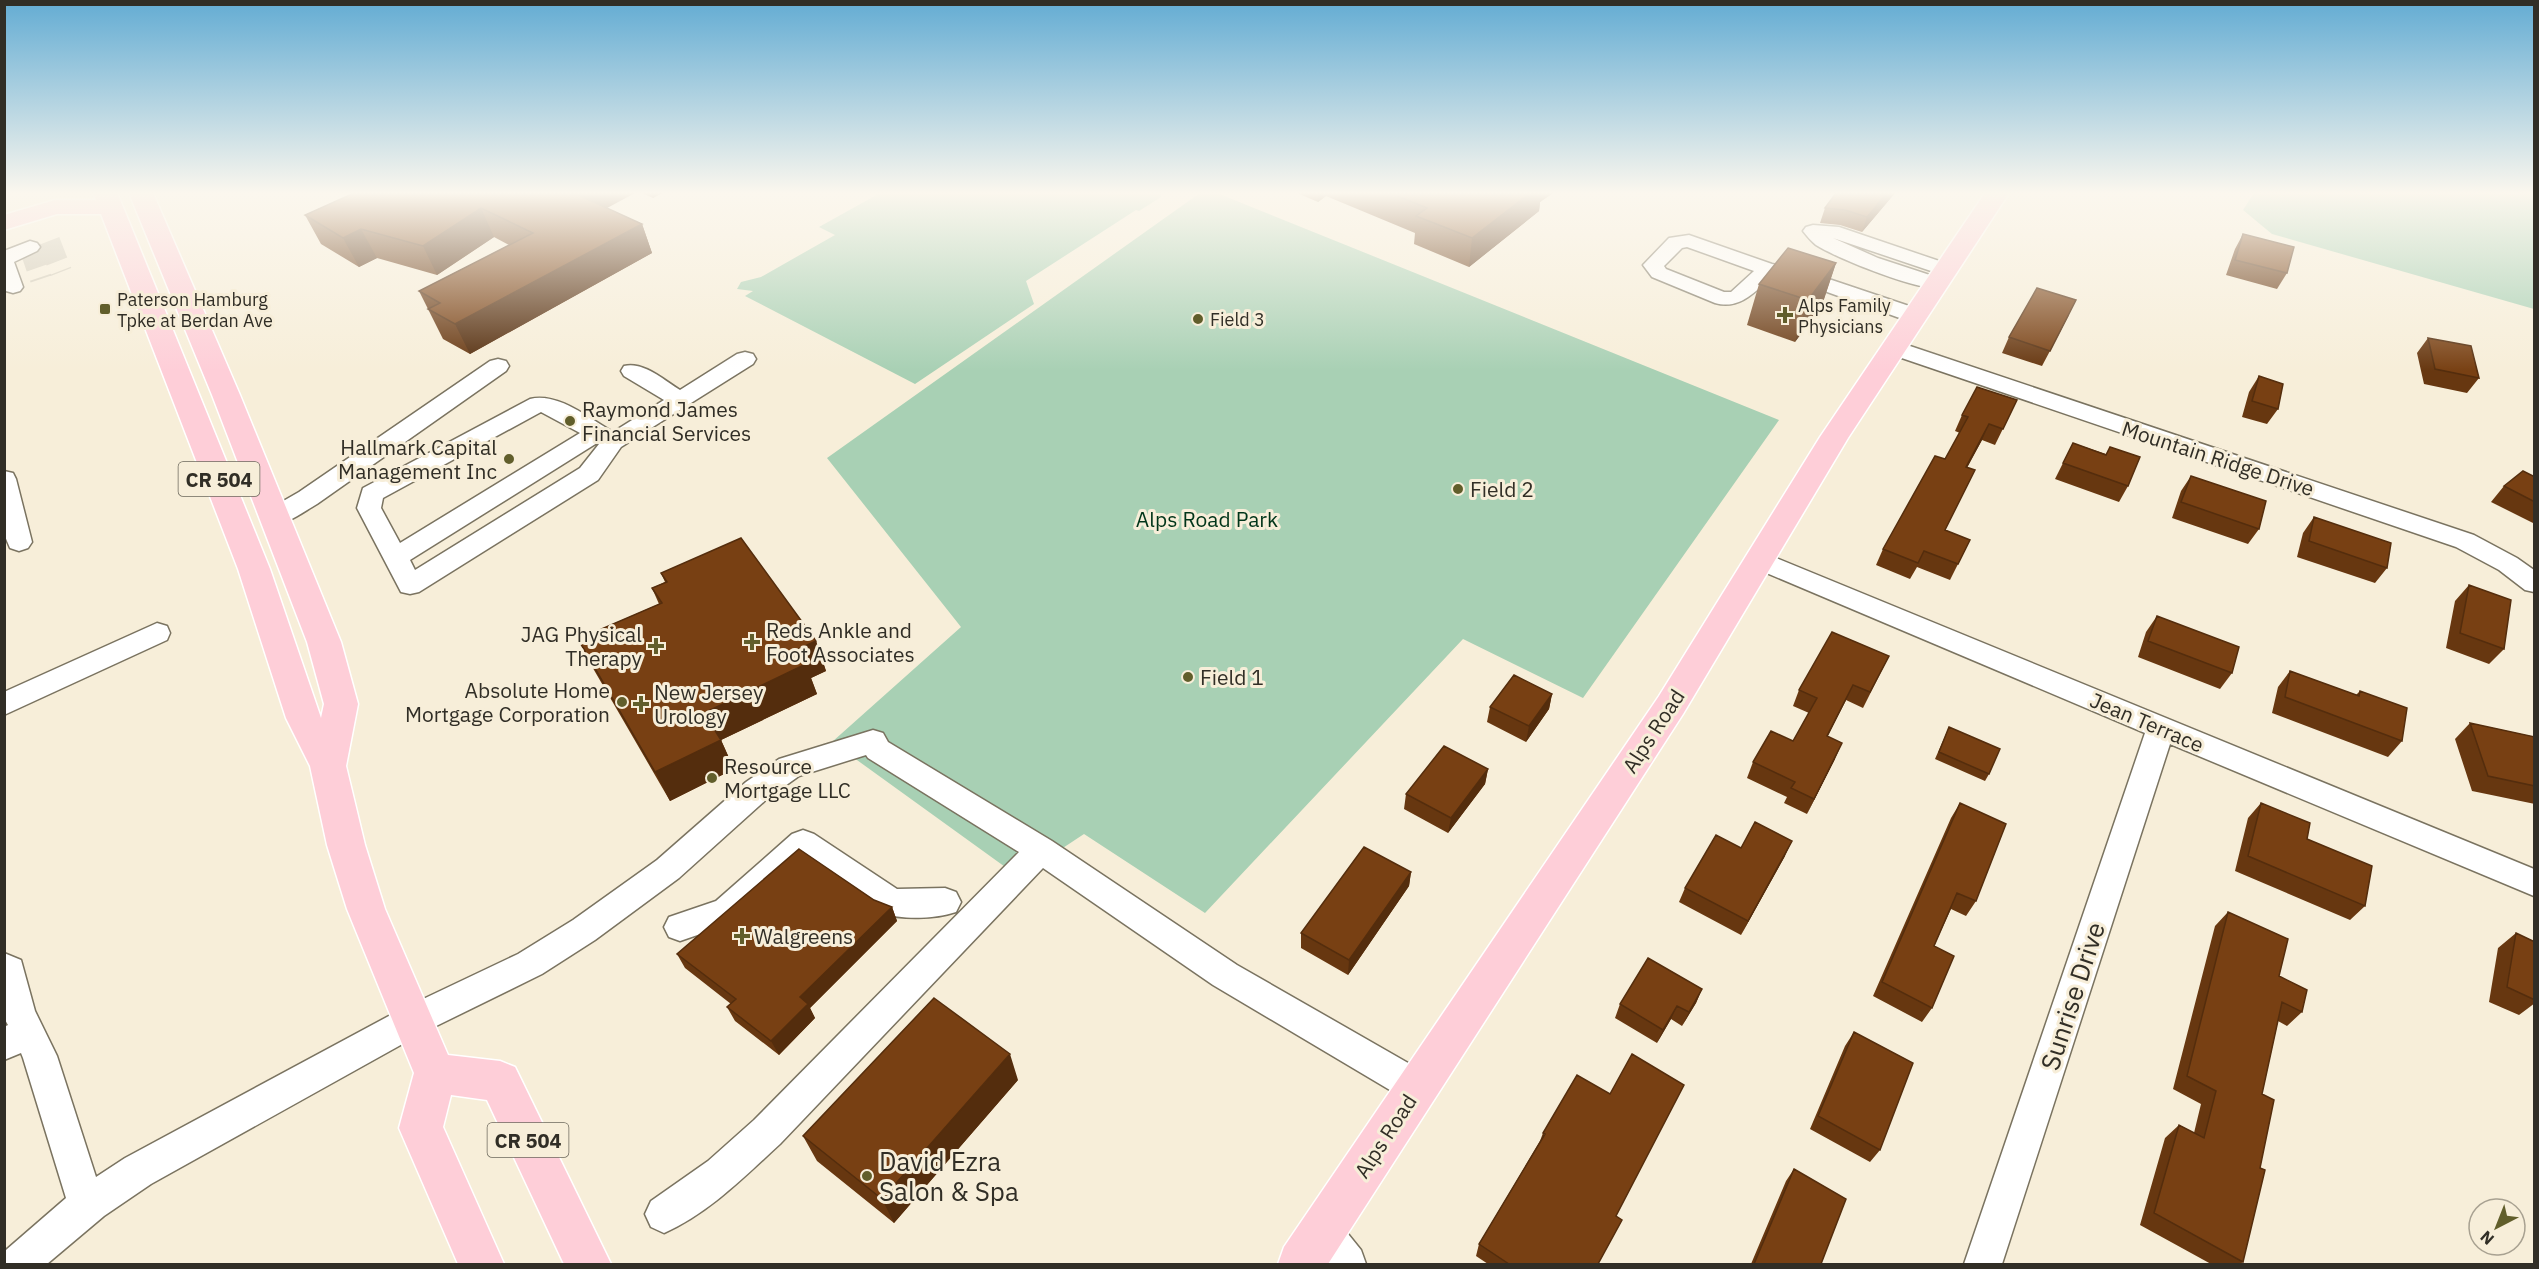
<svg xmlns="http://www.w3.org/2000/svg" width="2539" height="1269" font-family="'IBM Plex Sans',sans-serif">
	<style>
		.green { fill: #a8d0b4 }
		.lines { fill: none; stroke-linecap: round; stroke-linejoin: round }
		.minor-tunnel { stroke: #cfc8b5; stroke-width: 22; stroke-dasharray: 22 10; stroke-linecap: butt }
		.minor-casing { stroke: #7a7360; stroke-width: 3 }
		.major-casing { stroke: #fff; stroke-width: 3 }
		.minor { fill: #fff; fill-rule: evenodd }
		.major { fill: #feced8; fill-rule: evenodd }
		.wall { fill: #673710 }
		.shaded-wall { fill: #542d0d }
		.building { fill: #784013; stroke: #542d0d; stroke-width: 1.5 }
		.poi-dot { fill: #615e2b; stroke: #f7eed9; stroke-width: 2 }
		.labels { text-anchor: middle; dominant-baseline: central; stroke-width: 6; stroke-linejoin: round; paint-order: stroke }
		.far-poi-label { font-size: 18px; fill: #312e26; stroke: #f7eed9; text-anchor: start }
		.shield { fill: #f7eed9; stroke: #6c685c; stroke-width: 1.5 }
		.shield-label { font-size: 20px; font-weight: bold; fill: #312e26 }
		.poi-label { font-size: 21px; fill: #312e26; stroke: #f7eed9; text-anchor: start }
		.street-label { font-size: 21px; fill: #312e26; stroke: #f7eed9 }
		.park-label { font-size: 21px; fill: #003519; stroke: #f7eed9 }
		.near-street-label { font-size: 26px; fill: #312e26; stroke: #f7eed9 }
		.near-poi-label { font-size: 26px; fill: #312e26; stroke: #f7eed9; text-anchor: start }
	</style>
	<rect width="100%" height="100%" fill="#f7eed9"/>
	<path class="green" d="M 880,193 L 1160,193 L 1161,197 L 1139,211 L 1136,210 L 1026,281 L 1034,304 L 915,384 L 745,296 L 753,291 L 737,289 L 741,282 L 761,277 L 835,235 L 819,227 Z
		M 1200,193 L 1217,193 L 1779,420 L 1583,698 L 1463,639 L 1205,913 L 1084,834 L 1019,877 L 832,742 L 961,627 L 827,458 Z
		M 2254,193 L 2534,193 L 2534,309 L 2272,234 L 2243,210 Z"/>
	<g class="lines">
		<path class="minor-tunnel" d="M 49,241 L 61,272
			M 30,247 L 41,279"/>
		<defs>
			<path id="minor" d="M 1813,225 L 1839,227 L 1954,266 L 1957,270 L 1954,274 L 1947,276 L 1940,274 L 1833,238 L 1878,258 L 1945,280 L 1948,284 L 1945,288 C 1925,294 1836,258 1816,245 C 1811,241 1807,236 1803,231 L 1806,227 Z
				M 1689,235 L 1772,264 L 1802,270 L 1924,311 L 1927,316 L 1924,321 L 1916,322 L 1908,321 L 1791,279 L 1772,276 C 1755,292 1740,310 1715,303 L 1652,277 L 1643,265 L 1669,238 ZM 1687,247 L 1754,271 L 1731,292 L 1724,292 L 1666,269 L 1664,266 L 1682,248 Z
				M 30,241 L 37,243 L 40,247 L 37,251 L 14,262 L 23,287 L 20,291 L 13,293 L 6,291 L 4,251 Z
				M 1895,341 L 2474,535 L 2517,558 L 2534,570 L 2534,592 L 2525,590 L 2499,570 L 2456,547 L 1887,353 L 1884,348 L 1887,343 Z
				M 745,352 L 753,354 L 756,359 L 753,364 L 621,447 L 598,480 L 419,592 L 410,594 L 401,592 L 357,508 L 363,488 L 530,399 C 558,392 590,419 613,432 L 664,400 L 624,376 L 621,371 L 624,366 C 643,361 664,380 680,390 L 737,354 ZM 541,412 L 580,433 L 400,543 L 381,508 L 383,498 ZM 597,443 L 599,444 L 580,468 L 415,570 L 410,560 Z
				M 498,359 L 506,361 L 509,366 L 506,371 L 317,504 C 301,513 284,528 266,523 L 263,517 L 266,511 L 299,492 L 490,361 Z
				M 4,471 L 13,473 L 16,479 L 32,542 L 28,548 L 19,551 L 10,548 L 4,534 Z
				M 1759,551 L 2534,869 L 2534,896 L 2170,744 L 2002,1264 L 1964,1264 L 2145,733 L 1750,566 L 1746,560 L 1750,554 Z
				M 157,623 L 167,626 L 170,633 L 167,640 L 4,715 L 4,692 Z
				M 873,730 L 883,733 L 888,742 L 1052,841 L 1237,965 L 1429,1075 L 1435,1087 L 1429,1099 L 1417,1104 L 1405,1099 L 1213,985 L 1043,868 L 780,1144 C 745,1176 708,1214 664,1233 L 651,1227 L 645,1214 L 651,1201 L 708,1161 L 754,1120 L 1019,852 L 868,758 L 866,755 L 799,776 L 768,798 L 679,878 L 595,940 L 542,974 L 424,1032 L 151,1184 L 104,1216 L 47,1264 L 4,1264 L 6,1250 L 66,1198 L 23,1058 L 21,1053 L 4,1060 L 4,1027 L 8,1025 L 4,1018 L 4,953 L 21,960 L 35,1011 L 57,1056 L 96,1177 L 125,1158 L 400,1010 L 518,954 L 573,920 L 657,860 L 746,782 L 779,759 Z
				M 803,830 L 814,834 L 897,889 L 945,888 L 956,892 L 961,902 L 956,912 C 935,919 902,920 881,913 L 805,861 L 738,921 L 680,941 L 669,937 L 664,927 L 669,917 L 716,901 L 792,834 Z
				M 1323,1213 L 1336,1219 L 1361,1250 L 1366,1264 L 1324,1264 L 1310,1245 L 1304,1232 L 1310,1219 Z"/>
			<path id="major" d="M 93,193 L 117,193 L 123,207 L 270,569 L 321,718 L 324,704 L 307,642 L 212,395 L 129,193 L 153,193 L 240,395 L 341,642 L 358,704 L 346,766 L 365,845 L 385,909 L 448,1055 L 500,1061 L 515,1067 L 611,1264 L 564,1264 L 487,1100 L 451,1095 L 443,1127 L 504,1264 L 458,1264 L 399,1128 L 414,1073 L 347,909 L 327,845 L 310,766 L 286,718 L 238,569 L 101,214 L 57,214 L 4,230 L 4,215 L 55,200 L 96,200 Z
				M 1985,193 L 2009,193 L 1848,438 L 1683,714 L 1328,1264 L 1278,1264 L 1284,1247 L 1659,696 L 1820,437 Z"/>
		</defs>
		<use href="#minor" class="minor-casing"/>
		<use href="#major" class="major-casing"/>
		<use href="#minor" class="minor"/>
		<use href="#major" class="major"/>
	</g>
	<path class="wall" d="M 354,193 L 607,208 L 642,224 L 652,253 L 470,354 L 443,339 L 419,291 L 509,245 L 494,237 L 437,275 L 377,258 L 359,267 L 321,244 L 305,215 Z
		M 642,193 L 662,193 L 653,198 Z
		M 1297,193 L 1553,193 L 1540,202 L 1539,211 L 1469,267 L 1414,244 L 1415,233 L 1326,196 L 1318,202 Z
		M 1895,193 L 1862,232 L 1840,225 L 1820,223 L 1825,208 Z
		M 2243,234 L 2287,273 L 2277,289 L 2226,275 L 2235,249 Z
		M 1836,263 L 1822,305 L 1795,342 L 1747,325 L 1759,284 Z
		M 2069,315 L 2042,366 L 2002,353 L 2009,337 Z
		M 2428,338 L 2479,378 L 2467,393 L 2424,384 L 2417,353 Z
		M 2259,376 L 2278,409 L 2267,424 L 2242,417 L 2249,392 Z
		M 2017,400 L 1995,445 L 1982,440 L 1967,467 L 1945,530 L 1970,540 L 1950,580 L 1917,567 L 1910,579 L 1876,565 L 1883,549 L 1945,459 L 1960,433 L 1955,431 L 1962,415 Z
		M 2073,443 L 2106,454 L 2110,447 L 2128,486 L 2119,502 L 2055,479 Z
		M 2191,476 L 2259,529 L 2248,544 L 2172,518 L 2181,491 Z
		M 2535,477 L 2535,524 L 2491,502 L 2504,486 Z
		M 2314,517 L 2387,568 L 2375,583 L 2297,557 L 2303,533 Z
		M 661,573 L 816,641 L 826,671 L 811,678 L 817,694 L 721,740 L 734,769 L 670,801 L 594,670 L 578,639 L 659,604 L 652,588 L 665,582 Z
		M 2469,585 L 2504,649 L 2489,664 L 2446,648 L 2455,601 Z
		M 2157,616 L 2232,673 L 2220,689 L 2138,657 L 2146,632 Z
		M 1889,656 L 1863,708 L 1846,700 L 1827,736 L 1835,759 L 1807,814 L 1784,803 L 1787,797 L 1747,778 L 1753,762 L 1793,741 L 1809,713 L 1793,706 L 1799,690 Z
		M 2290,671 L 2356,695 L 2360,691 L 2402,741 L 2388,757 L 2272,713 L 2278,687 Z
		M 1552,694 L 1549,709 L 1526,742 L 1487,722 L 1490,707 Z
		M 2470,723 L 2535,737 L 2535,804 L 2472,791 L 2455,739 Z
		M 1949,727 L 1989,774 L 1985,781 L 1935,759 Z
		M 1488,769 L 1485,784 L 1448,833 L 1404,809 L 1406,794 Z
		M 1960,803 L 1976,901 L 1966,916 L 1951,909 L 1934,946 L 1932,1008 L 1922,1022 L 1873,996 L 1951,818 Z
		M 2261,803 L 2307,839 L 2365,906 L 2350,920 L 2235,871 L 2248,818 Z
		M 1741,848 L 1785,856 L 1741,935 L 1679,902 L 1685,888 Z
		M 1411,872 L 1409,886 L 1348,975 L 1301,948 L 1301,933 Z
		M 874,900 L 892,907 L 897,921 L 810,1008 L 815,1018 L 779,1055 L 735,1021 L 727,1007 L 731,1004 L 685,968 L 677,954 Z
		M 2228,912 L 2279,976 L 2302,1012 L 2287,1026 L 2278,1021 L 2262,1094 L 2260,1168 L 2243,1262 L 2240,1264 L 2211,1264 L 2140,1225 L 2165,1138 L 2179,1125 L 2194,1133 L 2201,1104 L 2173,1089 L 2215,926 Z
		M 2516,933 L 2535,942 L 2535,1003 L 2519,1015 L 2489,1002 L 2498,948 Z
		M 1702,989 L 1696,1003 L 1682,1026 L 1671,1019 L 1657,1043 L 1615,1018 L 1620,1004 Z
		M 1854,1032 L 1880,1150 L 1870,1162 L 1810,1129 L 1845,1046 Z
		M 1018,1080 L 894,1223 L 817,1161 L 803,1136 Z
		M 1543,1133 L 1617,1217 L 1622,1220 L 1598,1264 L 1488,1264 L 1476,1256 L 1479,1244 L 1540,1141 Z
		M 1794,1169 L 1821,1264 L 1751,1264 L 1786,1181 Z"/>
	<path class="shaded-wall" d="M 572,193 L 635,193 L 583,221 Z
		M 651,193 L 662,193 L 653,198 Z
		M 1318,193 L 1326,193 L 1326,196 L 1318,202 Z
		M 1530,193 L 1553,193 L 1540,202 L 1539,211 L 1469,267 L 1472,238 Z
		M 1887,193 L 1895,193 L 1862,232 L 1867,217 Z
		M 481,208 L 494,237 L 437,275 L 423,246 Z
		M 642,224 L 652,253 L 470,354 L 455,324 Z
		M 361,229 L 377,258 L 359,267 L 343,238 Z
		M 1836,263 L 1822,305 L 1795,342 L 1808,300 Z
		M 1989,424 L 1982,440 L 1959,483 L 1966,467 Z
		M 816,641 L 826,671 L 811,678 L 817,694 L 721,740 L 734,769 L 670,801 L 655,772 L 704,713 L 796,650 Z
		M 1853,685 L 1846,700 L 1820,752 L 1827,736 Z
		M 1552,694 L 1549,709 L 1526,742 L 1529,726 Z
		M 1842,743 L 1835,759 L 1807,814 L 1814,799 Z
		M 1488,769 L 1485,784 L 1448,833 L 1451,818 Z
		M 1792,841 L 1785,856 L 1741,935 L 1748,921 Z
		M 1411,872 L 1409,886 L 1348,975 L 1349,960 Z
		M 892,907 L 897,921 L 810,1008 L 815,1018 L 779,1055 L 771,1041 L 800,997 Z
		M 1702,989 L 1696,1003 L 1682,1026 L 1689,1012 Z
		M 1677,1006 L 1671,1019 L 1657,1043 L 1663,1030 Z
		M 1010,1054 L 1018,1080 L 894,1223 L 882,1199 Z"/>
	<path class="building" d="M 354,193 L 574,193 L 642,224 L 455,324 L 428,309 L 440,303 L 419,291 L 533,233 L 481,208 L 423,246 L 361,229 L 343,238 L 305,215 Z
		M 1390,193 L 1530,193 L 1472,238 L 1416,216 L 1427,208 Z
		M 1836,193 L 1887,193 L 1867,217 L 1845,210 L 1825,208 Z
		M 2243,234 L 2294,247 L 2287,273 L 2235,260 Z
		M 1788,248 L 1836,263 L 1808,300 L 1759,284 Z
		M 2037,288 L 2076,300 L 2050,351 L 2009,337 Z
		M 2428,338 L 2471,346 L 2479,378 L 2435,369 Z
		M 2259,376 L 2283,384 L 2278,409 L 2252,401 Z
		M 1977,387 L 2017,400 L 2003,429 L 1989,424 L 1966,467 L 1975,470 L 1945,530 L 1970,540 L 1958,564 L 1924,551 L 1918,563 L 1883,549 L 1935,456 L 1945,459 L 1968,417 L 1962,415 Z
		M 2073,443 L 2106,455 L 2110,447 L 2140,457 L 2128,486 L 2063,463 Z
		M 2523,471 L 2535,477 L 2535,502 L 2504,486 Z
		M 2191,476 L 2266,501 L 2259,529 L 2181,502 Z
		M 2314,517 L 2391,543 L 2387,568 L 2309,541 Z
		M 741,538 L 816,641 L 796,650 L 806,664 L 704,713 L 721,740 L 655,772 L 578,639 L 662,603 L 652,588 L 667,582 L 661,573 Z
		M 2469,585 L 2511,600 L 2504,649 L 2460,633 Z
		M 2157,616 L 2239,647 L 2232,673 L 2148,641 Z
		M 1832,632 L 1889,656 L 1870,692 L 1853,685 L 1827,736 L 1842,743 L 1814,799 L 1791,788 L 1795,782 L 1753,762 L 1771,731 L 1793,741 L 1817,698 L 1799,690 Z
		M 2290,671 L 2359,696 L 2360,691 L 2407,708 L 2402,741 L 2285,697 Z
		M 1514,675 L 1552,694 L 1529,726 L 1490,707 Z
		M 2470,723 L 2535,737 L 2535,786 L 2488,776 Z
		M 1949,727 L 2000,749 L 1989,774 L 1939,752 Z
		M 1444,746 L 1488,769 L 1451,818 L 1406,794 Z
		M 1960,803 L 2006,824 L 1976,901 L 1957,893 L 1934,946 L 1954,956 L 1932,1008 L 1882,982 Z
		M 2261,803 L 2310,823 L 2307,839 L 2372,866 L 2365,906 L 2248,856 Z
		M 1755,822 L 1792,841 L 1748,921 L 1685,888 L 1716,835 L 1741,848 Z
		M 1364,847 L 1411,872 L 1349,960 L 1301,933 Z
		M 799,849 L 874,900 L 892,907 L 800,997 L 808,1004 L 771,1041 L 727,1007 L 736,999 L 677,954 Z
		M 2228,912 L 2288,939 L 2279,976 L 2307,990 L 2302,1012 L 2282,1002 L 2262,1094 L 2274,1100 L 2260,1168 L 2265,1170 L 2243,1262 L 2154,1213 L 2179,1125 L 2204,1138 L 2216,1091 L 2187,1076 Z
		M 2516,933 L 2535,942 L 2535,1000 L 2507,987 Z
		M 1648,958 L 1702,989 L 1689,1012 L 1677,1006 L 1663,1030 L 1620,1004 Z
		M 934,998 L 1010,1054 L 882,1199 L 803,1136 Z
		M 1854,1032 L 1913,1063 L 1880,1150 L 1818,1116 Z
		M 1632,1054 L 1684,1085 L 1616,1216 L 1622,1220 L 1598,1264 L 1509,1264 L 1479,1244 L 1545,1134 L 1543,1133 L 1577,1075 L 1610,1094 Z
		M 1794,1169 L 1846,1199 L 1821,1264 L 1754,1264 Z"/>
	<linearGradient id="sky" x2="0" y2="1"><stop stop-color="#63acd3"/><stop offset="0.52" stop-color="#fbf7ee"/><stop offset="1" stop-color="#fbf7ee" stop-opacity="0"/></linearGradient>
	<rect width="2539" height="371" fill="url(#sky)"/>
	<g class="poi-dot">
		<rect x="99" y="303" width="12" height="12" rx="3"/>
		<path d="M1782 306h6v6h6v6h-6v6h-6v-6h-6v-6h6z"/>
		<circle cx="1198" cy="319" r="6"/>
		<circle cx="570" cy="421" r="6"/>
		<circle cx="509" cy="459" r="6"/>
		<circle cx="1458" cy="489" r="6"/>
		<path d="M749 633h6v6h6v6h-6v6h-6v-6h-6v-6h6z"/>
		<path d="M653 637h6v6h6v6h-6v6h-6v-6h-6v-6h6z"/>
		<circle cx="1188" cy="677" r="6"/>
		<circle cx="622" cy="702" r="6"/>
		<path d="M638 695h6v6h6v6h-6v6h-6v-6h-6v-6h6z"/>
		<circle cx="712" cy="778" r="6"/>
		<path d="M739 927h6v6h6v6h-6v6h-6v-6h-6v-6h6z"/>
		<circle cx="867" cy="1176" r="6"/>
	</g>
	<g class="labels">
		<g class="far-poi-label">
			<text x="117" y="299">Paterson Hamburg<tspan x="117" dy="21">Tpke at Berdan Ave</tspan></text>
			<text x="1798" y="305">Alps Family<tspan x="1798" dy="21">Physicians</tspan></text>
			<text x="1210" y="319">Field 3</text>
		</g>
		<g class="shield">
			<rect x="178.5" y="462" width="81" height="34" rx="4.5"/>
			<rect x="487.5" y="1123" width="81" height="34" rx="4.5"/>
		</g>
		<g class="shield-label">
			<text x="219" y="479">CR 504</text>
			<text x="528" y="1140">CR 504</text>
		</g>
		<g class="poi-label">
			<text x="582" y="409">Raymond James<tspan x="582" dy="24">Financial Services</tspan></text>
			<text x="497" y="447" text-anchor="end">Hallmark Capital<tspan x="497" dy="24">Management Inc</tspan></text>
			<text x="1470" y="489">Field 2</text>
			<text x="766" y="630">Reds Ankle and<tspan x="766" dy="24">Foot Associates</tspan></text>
			<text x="642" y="634" text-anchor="end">JAG Physical<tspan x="642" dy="24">Therapy</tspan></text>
			<text x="1200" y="677">Field 1</text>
			<text x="610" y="690" text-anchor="end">Absolute Home<tspan x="610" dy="24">Mortgage Corporation</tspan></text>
			<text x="654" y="692">New Jersey<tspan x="654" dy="24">Urology</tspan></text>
			<text x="724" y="766">Resource<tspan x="724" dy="24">Mortgage LLC</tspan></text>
			<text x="754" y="936">Walgreens</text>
		</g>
		<g class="street-label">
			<text transform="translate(2218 458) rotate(18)">Mountain Ridge Drive</text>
			<text transform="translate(2147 722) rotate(23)">Jean Terrace</text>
			<text transform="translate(1653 731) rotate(-57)">Alps Road</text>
			<text transform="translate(1385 1136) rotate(-57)">Alps Road</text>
		</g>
		<g class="park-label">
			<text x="1207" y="519">Alps Road Park</text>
		</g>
		<g class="near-street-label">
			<text transform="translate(2072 996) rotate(-72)">Sunrise Drive</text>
		</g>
		<g class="near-poi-label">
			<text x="879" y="1161">David Ezra<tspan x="879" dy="30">Salon &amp; Spa</tspan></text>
		</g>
	</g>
	<rect width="2539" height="1269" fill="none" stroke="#312e26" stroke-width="12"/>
	<g transform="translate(2497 1227) rotate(222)"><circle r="28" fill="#f7eed9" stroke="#a8a191" stroke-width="1.5"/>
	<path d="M0-4.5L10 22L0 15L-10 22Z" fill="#615e2b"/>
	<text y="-9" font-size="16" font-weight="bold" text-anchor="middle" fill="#312e26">N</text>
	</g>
</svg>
